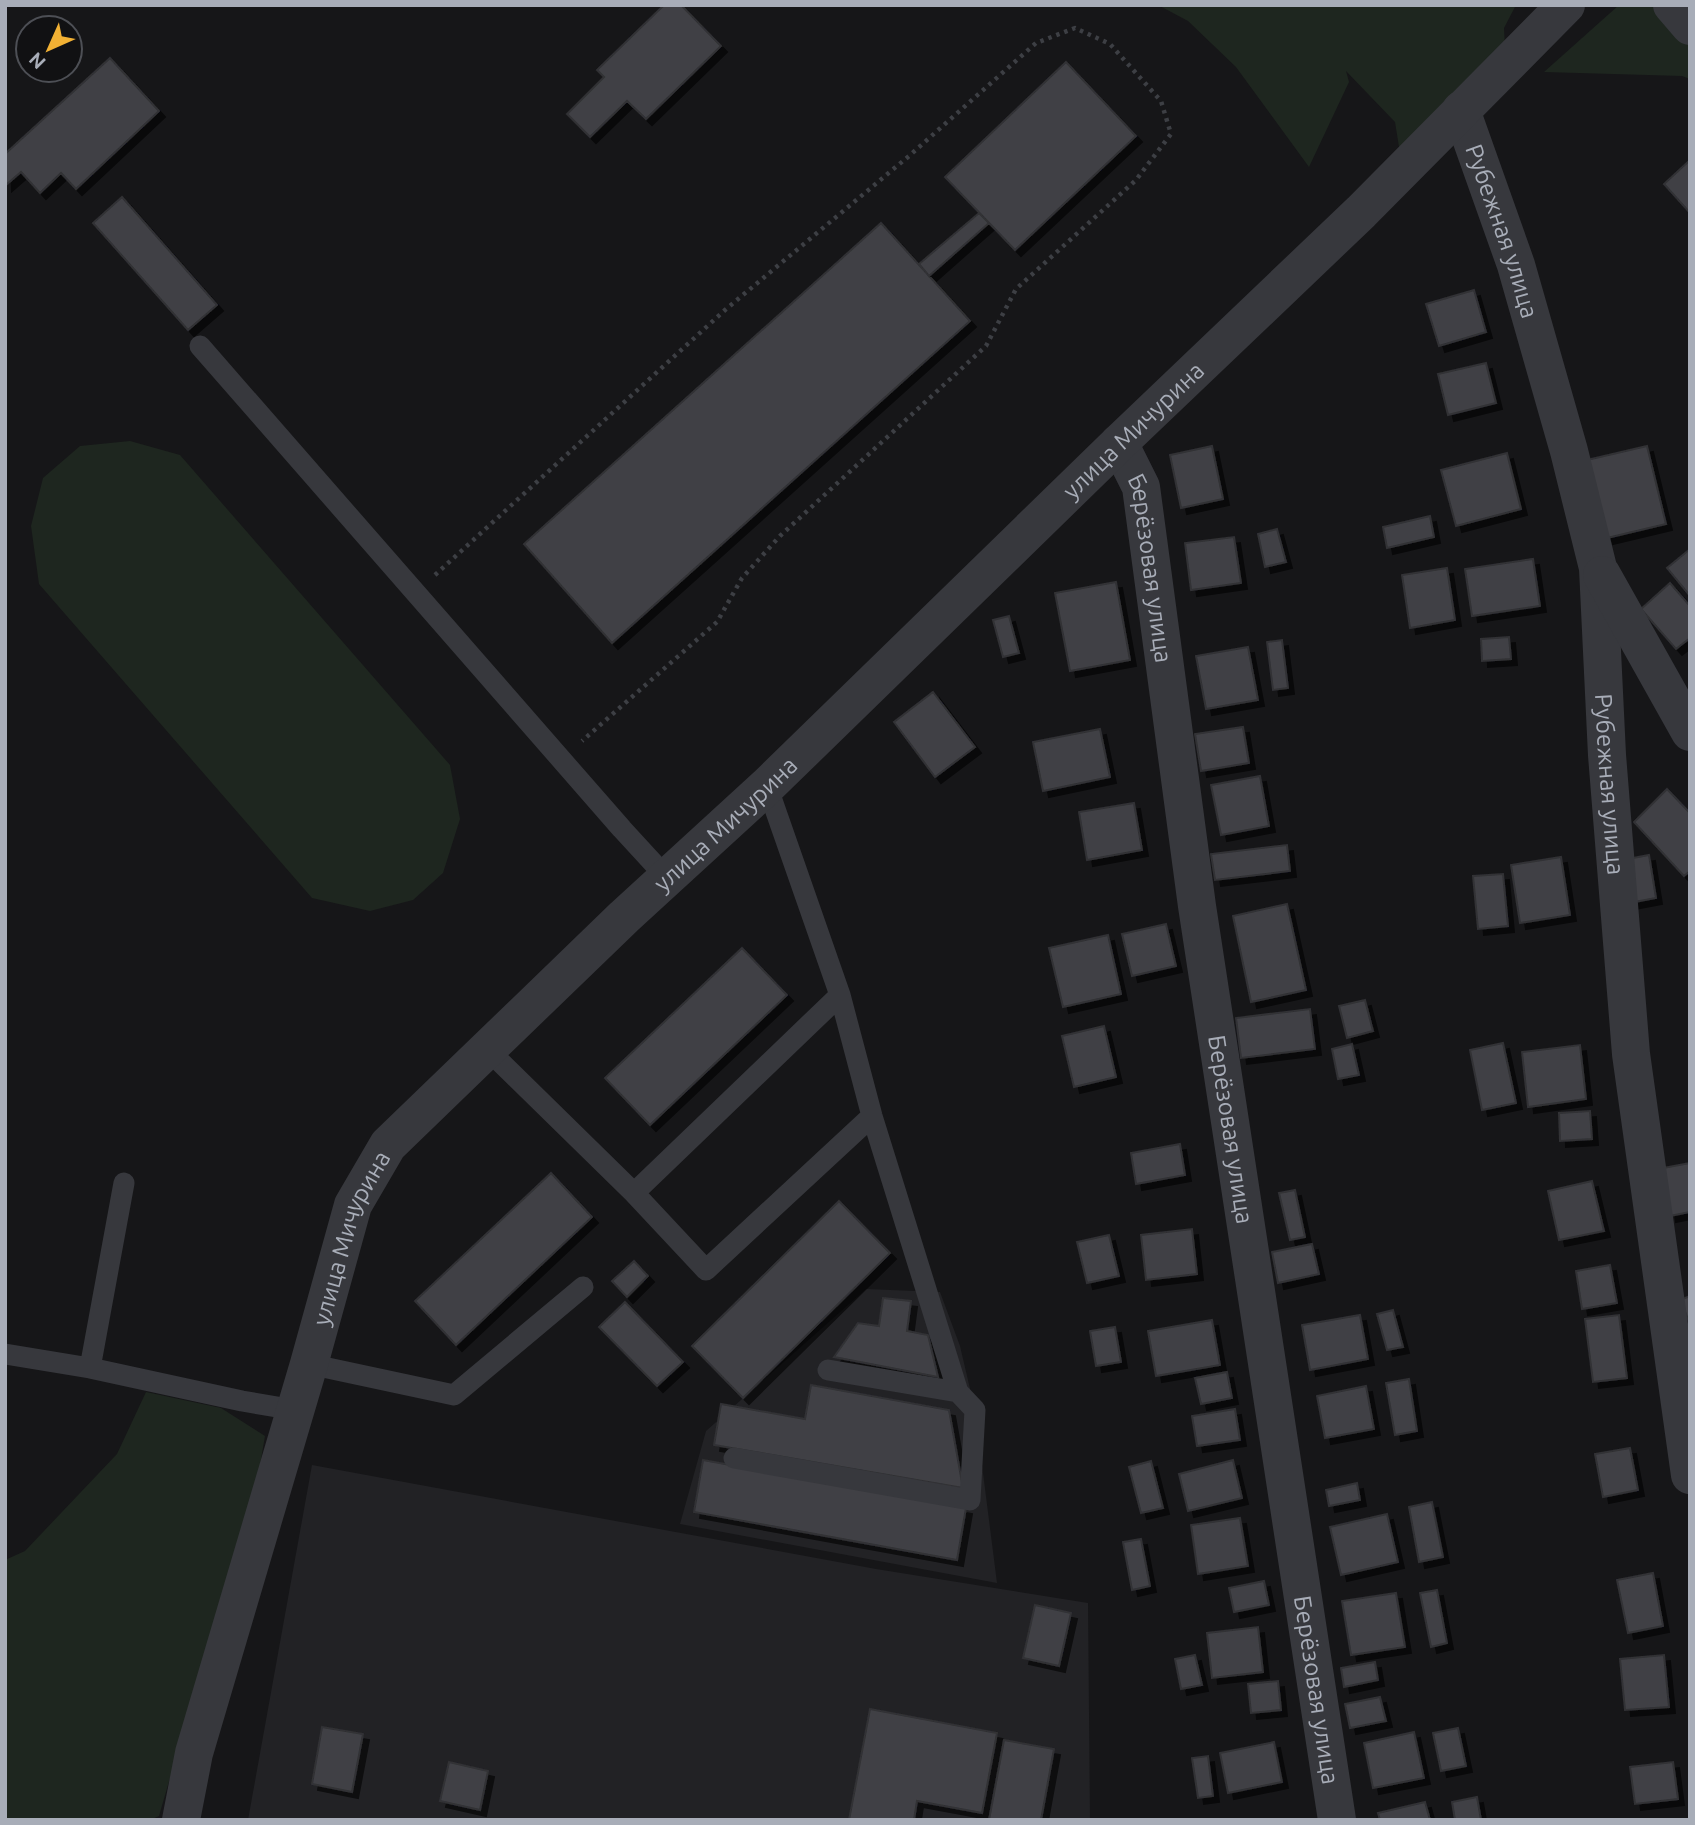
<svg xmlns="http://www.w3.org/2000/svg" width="1695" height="1825" font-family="Ubuntu,sans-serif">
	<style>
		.built { fill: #222225 }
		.green { fill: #1e261f }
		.building { fill: #404145; stroke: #303034; stroke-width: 2; filter: url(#shadow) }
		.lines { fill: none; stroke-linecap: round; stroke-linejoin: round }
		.path { stroke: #3d3f44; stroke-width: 4.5; stroke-dasharray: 3.5 5; stroke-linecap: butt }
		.service { stroke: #37383d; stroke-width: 21 }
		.minor { stroke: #37383d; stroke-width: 38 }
		.labels { text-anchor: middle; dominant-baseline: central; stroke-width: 6; stroke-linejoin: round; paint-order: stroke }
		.street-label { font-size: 24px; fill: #a8adb8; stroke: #111113 }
	</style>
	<defs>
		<filter id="shadow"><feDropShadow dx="6" dy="6" stdDeviation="0" flood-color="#0009"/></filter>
	</defs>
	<rect width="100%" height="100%" fill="#161618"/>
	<path class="built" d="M 866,1289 L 940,1292 L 960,1346 L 975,1410 L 997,1583 L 680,1524 L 706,1431 Z
		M 312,1465 L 876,1569 L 1088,1603 L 1090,1820 L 248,1820 Z"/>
	<path class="green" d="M 1158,5 L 1516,5 L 1504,28 L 1505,48 L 1400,153 L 1395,122 L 1346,71 L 1349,82 L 1309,167 L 1236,67 L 1188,21 Z
		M 1619,5 L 1690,5 L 1690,79 L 1682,76 L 1544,72 Z
		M 130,441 L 180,455 L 450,765 L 460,819 L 443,873 L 413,900 L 370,911 L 312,898 L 39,584 L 31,526 L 43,478 L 80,446 Z
		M 146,1392 L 221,1408 L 265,1436 L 259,1471 L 159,1816 L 150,1820 L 5,1820 L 5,1560 L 25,1551 L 117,1454 Z"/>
	<path class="building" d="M 664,5 L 681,5 L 721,46 L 646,119 L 627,101 L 590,137 L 567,114 L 604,77 L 597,70 Z
		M 110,58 L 159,111 L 76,189 L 61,173 L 40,193 L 21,172 L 6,185 L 5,154 Z
		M 1066,62 L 1136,136 L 1015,250 L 945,177 Z
		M 1690,160 L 1690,213 L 1664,184 Z
		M 122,197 L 217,305 L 188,330 L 93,223 Z
		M 979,213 L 989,223 L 929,276 L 919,264 Z
		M 881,223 L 970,321 L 612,643 L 524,544 Z
		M 1474,290 L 1486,332 L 1439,346 L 1426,304 Z
		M 1486,363 L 1496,403 L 1448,415 L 1438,374 Z
		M 1212,446 L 1223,499 L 1181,508 L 1170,455 Z
		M 1647,446 L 1666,524 L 1607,538 L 1587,460 Z
		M 1507,453 L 1521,509 L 1456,526 L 1441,470 Z
		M 1430,516 L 1434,537 L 1387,548 L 1383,527 Z
		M 1277,529 L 1286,562 L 1265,567 L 1258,534 Z
		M 1234,537 L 1241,583 L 1191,590 L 1185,543 Z
		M 1690,549 L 1690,596 L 1667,568 Z
		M 1533,559 L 1540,606 L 1472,616 L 1465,569 Z
		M 1447,568 L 1455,620 L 1410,628 L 1402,575 Z
		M 1116,582 L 1130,660 L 1070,671 L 1055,593 Z
		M 1670,583 L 1690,606 L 1690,638 L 1676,649 L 1641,609 Z
		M 1009,616 L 1019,653 L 1003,657 L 993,620 Z
		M 1509,637 L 1511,659 L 1482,661 L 1481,639 Z
		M 1282,640 L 1288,688 L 1273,690 L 1267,642 Z
		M 1248,647 L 1258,700 L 1206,709 L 1196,656 Z
		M 933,692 L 975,747 L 935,777 L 894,722 Z
		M 1243,727 L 1249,763 L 1201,771 L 1195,734 Z
		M 1100,729 L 1110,777 L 1043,791 L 1033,742 Z
		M 1260,776 L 1269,826 L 1221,835 L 1211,785 Z
		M 1667,789 L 1690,813 L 1690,871 L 1684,876 L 1634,822 Z
		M 1134,803 L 1142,850 L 1087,860 L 1079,812 Z
		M 1287,845 L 1290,871 L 1215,880 L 1211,854 Z
		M 1649,855 L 1656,898 L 1629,903 L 1622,860 Z
		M 1561,857 L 1570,915 L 1520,923 L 1511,865 Z
		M 1503,874 L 1508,926 L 1478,929 L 1473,876 Z
		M 1287,904 L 1306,990 L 1251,1002 L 1233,916 Z
		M 1166,924 L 1176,966 L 1132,976 L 1122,934 Z
		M 1108,935 L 1121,994 L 1063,1007 L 1049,948 Z
		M 742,948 L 787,995 L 650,1125 L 605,1078 Z
		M 1365,1000 L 1373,1031 L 1347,1038 L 1339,1006 Z
		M 1310,1009 L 1315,1049 L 1241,1058 L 1236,1018 Z
		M 1104,1026 L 1116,1077 L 1074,1087 L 1062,1036 Z
		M 1503,1043 L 1516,1103 L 1482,1110 L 1470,1050 Z
		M 1352,1044 L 1359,1075 L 1338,1079 L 1332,1049 Z
		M 1580,1045 L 1586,1099 L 1528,1107 L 1522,1052 Z
		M 1590,1111 L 1592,1139 L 1560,1141 L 1559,1113 Z
		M 1180,1144 L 1185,1175 L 1136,1184 L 1131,1153 Z
		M 1690,1163 L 1690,1212 L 1670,1216 L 1663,1168 Z
		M 551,1173 L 592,1217 L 456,1345 L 415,1301 Z
		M 1592,1181 L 1604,1231 L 1559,1240 L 1548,1191 Z
		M 1295,1190 L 1305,1237 L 1290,1240 L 1279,1193 Z
		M 839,1201 L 890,1253 L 743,1398 L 692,1346 Z
		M 1192,1229 L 1197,1274 L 1146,1280 L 1141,1235 Z
		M 1109,1235 L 1119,1276 L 1087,1283 L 1077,1242 Z
		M 1312,1244 L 1319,1274 L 1278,1283 L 1272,1252 Z
		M 634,1261 L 648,1276 L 627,1297 L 612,1281 Z
		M 1610,1265 L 1617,1303 L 1582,1309 L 1576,1271 Z
		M 1690,1296 L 1690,1324 L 1680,1300 Z
		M 883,1298 L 911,1301 L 907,1331 L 928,1335 L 938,1377 L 834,1357 L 858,1323 L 879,1326 Z
		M 625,1302 L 683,1362 L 657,1386 L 599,1327 Z
		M 1393,1310 L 1403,1347 L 1387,1350 L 1377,1314 Z
		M 1360,1315 L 1368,1359 L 1310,1370 L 1302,1325 Z
		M 1619,1315 L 1627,1378 L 1593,1382 L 1585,1319 Z
		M 1212,1320 L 1220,1365 L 1156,1376 L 1148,1331 Z
		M 1115,1327 L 1121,1362 L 1096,1366 L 1090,1331 Z
		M 1227,1372 L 1232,1398 L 1201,1404 L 1195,1378 Z
		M 1409,1379 L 1417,1431 L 1395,1435 L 1386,1383 Z
		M 811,1385 L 949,1410 L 963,1488 L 714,1445 L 721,1404 L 805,1419 Z
		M 1366,1386 L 1374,1429 L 1325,1438 L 1317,1396 Z
		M 1235,1409 L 1240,1440 L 1197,1446 L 1192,1416 Z
		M 1630,1448 L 1638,1490 L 1603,1497 L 1595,1454 Z
		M 703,1460 L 966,1508 L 957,1560 L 694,1512 Z
		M 1233,1460 L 1242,1498 L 1188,1511 L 1179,1474 Z
		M 1151,1461 L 1163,1508 L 1141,1513 L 1129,1467 Z
		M 1357,1483 L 1360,1500 L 1329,1506 L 1326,1490 Z
		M 1432,1502 L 1443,1557 L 1419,1562 L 1409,1507 Z
		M 1387,1514 L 1398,1562 L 1341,1575 L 1330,1527 Z
		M 1240,1518 L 1248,1566 L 1198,1574 L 1191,1525 Z
		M 1141,1539 L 1150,1586 L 1132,1590 L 1123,1542 Z
		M 1653,1573 L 1663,1626 L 1628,1633 L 1617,1580 Z
		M 1264,1581 L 1269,1605 L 1234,1612 L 1229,1588 Z
		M 1437,1590 L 1447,1643 L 1431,1647 L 1420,1593 Z
		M 1396,1593 L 1405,1647 L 1351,1655 L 1342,1601 Z
		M 1035,1605 L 1071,1613 L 1059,1666 L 1023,1658 Z
		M 1258,1627 L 1263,1672 L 1212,1678 L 1207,1633 Z
		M 1195,1655 L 1202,1685 L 1181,1689 L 1175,1659 Z
		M 1664,1655 L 1669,1707 L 1625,1710 L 1620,1659 Z
		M 1375,1662 L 1378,1680 L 1344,1687 L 1341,1668 Z
		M 1278,1681 L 1281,1710 L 1251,1713 L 1248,1684 Z
		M 1380,1697 L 1386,1721 L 1350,1728 L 1345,1704 Z
		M 870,1709 L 997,1733 L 982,1813 L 917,1801 L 914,1820 L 849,1820 Z
		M 322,1727 L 363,1734 L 352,1792 L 312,1784 Z
		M 1458,1728 L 1466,1766 L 1441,1771 L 1433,1733 Z
		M 1414,1732 L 1424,1778 L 1373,1788 L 1364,1743 Z
		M 1004,1740 L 1054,1749 L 1041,1820 L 989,1820 Z
		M 1274,1742 L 1282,1782 L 1228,1793 L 1220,1753 Z
		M 1208,1756 L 1213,1796 L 1198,1798 L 1192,1758 Z
		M 449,1762 L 488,1771 L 480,1810 L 440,1801 Z
		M 1673,1762 L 1678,1799 L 1635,1804 L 1630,1767 Z
		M 1477,1797 L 1481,1820 L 1455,1820 L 1452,1802 Z
		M 1425,1802 L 1430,1820 L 1380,1820 L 1378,1813 Z"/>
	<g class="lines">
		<path class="path" d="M 435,575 L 725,310 L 909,156 L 1036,43 L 1075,28 L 1110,44 L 1161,101 L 1171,134 L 1136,180 L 1016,289 L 986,346 L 780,536 L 742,578 L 717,622 L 582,741"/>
		<path class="service" d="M 200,346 L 622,829 L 667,878
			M 487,1049 L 634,1193 L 706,1270 L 872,1116
			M 634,1193 L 840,995
			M 5,1354 L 90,1368 L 242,1401 L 295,1410
			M 309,1364 L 454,1395 L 583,1287
			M 90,1368 L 124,1183
			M 828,1370 L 958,1392
			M 734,1458 L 970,1500 L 975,1410 L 958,1392 L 872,1116 L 840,995 L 767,786"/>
		<g class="minor">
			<path d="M 1672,5 L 1690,26"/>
			<path id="s1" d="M 1461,110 L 1516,265 L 1569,451 L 1598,568 L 1607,755 L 1631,1054 L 1690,1475"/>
			<path id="s2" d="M 1119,443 L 1141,487 L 1197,906 L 1337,1820"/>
			<path d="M 1602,575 L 1690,732"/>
			<path id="s3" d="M 181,1820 L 194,1753 L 309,1364 L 353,1205 L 388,1145 L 624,917 L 767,786 L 1119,443 L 1361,212 L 1566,5"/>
		</g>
	</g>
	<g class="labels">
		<g class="street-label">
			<text stroke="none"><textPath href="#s1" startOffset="128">Рубежная улица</textPath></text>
			<text stroke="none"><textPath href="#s3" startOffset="1741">улица Мичурина</textPath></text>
			<text stroke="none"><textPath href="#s2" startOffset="131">Берёзовая улица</textPath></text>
			<text stroke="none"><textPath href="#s1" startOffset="695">Рубежная улица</textPath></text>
			<text stroke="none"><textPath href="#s3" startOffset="1174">улица Мичурина</textPath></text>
			<text stroke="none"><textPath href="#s2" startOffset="698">Берёзовая улица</textPath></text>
			<text stroke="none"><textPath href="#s3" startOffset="607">улица Мичурина</textPath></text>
			<text stroke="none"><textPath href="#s2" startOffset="1265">Берёзовая улица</textPath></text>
		</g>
	</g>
	<rect width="1695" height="1825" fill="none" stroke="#a8adb8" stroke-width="14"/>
	<g transform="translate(49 49) rotate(225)"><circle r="33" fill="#111113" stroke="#4d4f55" stroke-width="2"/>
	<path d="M0-5L12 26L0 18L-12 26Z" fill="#f2b134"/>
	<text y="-10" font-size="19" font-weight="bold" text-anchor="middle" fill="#a8adb8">N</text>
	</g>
</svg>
